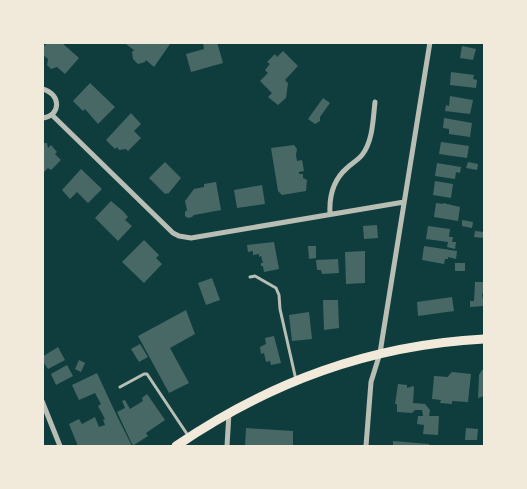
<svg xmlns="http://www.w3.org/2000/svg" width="527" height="489" font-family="Overpass,sans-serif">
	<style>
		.building { fill: #486865 }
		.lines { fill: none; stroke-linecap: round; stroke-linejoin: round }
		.service { stroke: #b8beb3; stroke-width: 3 }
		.minor { stroke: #b8beb3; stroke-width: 5 }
		.secondary { stroke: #f1e9da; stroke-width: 9 }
	</style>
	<rect width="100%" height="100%" fill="#0f3d3e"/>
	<path class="building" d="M 48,42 L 61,42 L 79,58 L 65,74 L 57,67 L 51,69 L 47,65 L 48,59 L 42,54 L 42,48 Z
		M 127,42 L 167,42 L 170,44 L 154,67 L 146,60 L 145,62 L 138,64 L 133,59 L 132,52 L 134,50 L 126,44 Z
		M 203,42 L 217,42 L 223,63 L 191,72 L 186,54 L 204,49 Z
		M 462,46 L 476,49 L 473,60 L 460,58 Z
		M 283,51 L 298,66 L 285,80 L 288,83 L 286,98 L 278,105 L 268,97 L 272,93 L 260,81 L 268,73 L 265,70 L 270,64 L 267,62 L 275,54 L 277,57 Z
		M 451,72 L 474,75 L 473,79 L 477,80 L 476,88 L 450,85 Z
		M 90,83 L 115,107 L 98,124 L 85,109 L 83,111 L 73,101 Z
		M 450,96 L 473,100 L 470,114 L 445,111 L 446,105 L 449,106 Z
		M 323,98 L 330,103 L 320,117 L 320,121 L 315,124 L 308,119 Z
		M 131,113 L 141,124 L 134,131 L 141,138 L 128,151 L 126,149 L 119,150 L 117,147 L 115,149 L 106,140 Z
		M 444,118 L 472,123 L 470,137 L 449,134 L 449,129 L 443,128 Z
		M 441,142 L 469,146 L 467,158 L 439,154 Z
		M 42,143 L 47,143 L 48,148 L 51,145 L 57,152 L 55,154 L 61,160 L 51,170 L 48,168 L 42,174 Z
		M 294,145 L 297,149 L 296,155 L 297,161 L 302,160 L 304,171 L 299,172 L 299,174 L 303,174 L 303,178 L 307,180 L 306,191 L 282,195 L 278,191 L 271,148 Z
		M 165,162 L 181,178 L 168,194 L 167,193 L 165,194 L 149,178 Z
		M 468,162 L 478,164 L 477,170 L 466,168 Z
		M 437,163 L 461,167 L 460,173 L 456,172 L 455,179 L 435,176 Z
		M 81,169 L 102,189 L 88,203 L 77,192 L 70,199 L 62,190 Z
		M 435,181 L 453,184 L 451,198 L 433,195 Z
		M 216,182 L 221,210 L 194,215 L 192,217 L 188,218 L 185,216 L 185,212 L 187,210 L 185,201 L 194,189 L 204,187 L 204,184 Z
		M 262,185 L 265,204 L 237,208 L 234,190 Z
		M 111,201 L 124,212 L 128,217 L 125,220 L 132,226 L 118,241 L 95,218 Z
		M 436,203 L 443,204 L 443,203 L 460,207 L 458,221 L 434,217 Z
		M 462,220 L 473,222 L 472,228 L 462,226 Z
		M 377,225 L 378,238 L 364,239 L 363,226 Z
		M 428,226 L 450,229 L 449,237 L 453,237 L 452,242 L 456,242 L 455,249 L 447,247 L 448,242 L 426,239 Z
		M 475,231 L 484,232 L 484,238 L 474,237 Z
		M 144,240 L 159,255 L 156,258 L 162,264 L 144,283 L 122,262 Z
		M 274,242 L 279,269 L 264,272 L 263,266 L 261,266 L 261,263 L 263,263 L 261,256 L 259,257 L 259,254 L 253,255 L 253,251 L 248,252 L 247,245 Z
		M 308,246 L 316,246 L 316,258 L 309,259 Z
		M 424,246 L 457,251 L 456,259 L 448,257 L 448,259 L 445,259 L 444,264 L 422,260 Z
		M 365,251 L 365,283 L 346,284 L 345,252 Z
		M 338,259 L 339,273 L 322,274 L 321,270 L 317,270 L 316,260 Z
		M 455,263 L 465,263 L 465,271 L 455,271 Z
		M 212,278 L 220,300 L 206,305 L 198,283 Z
		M 475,282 L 484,282 L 484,293 L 482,294 L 484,306 L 470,307 L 470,301 L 474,301 Z
		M 452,297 L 454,311 L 418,316 L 417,302 Z
		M 323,300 L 338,300 L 339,328 L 324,330 Z
		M 186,310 L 195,334 L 170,348 L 189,383 L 169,393 L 138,336 Z
		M 309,312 L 312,339 L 292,341 L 289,315 Z
		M 274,336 L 281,363 L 271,365 L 270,361 L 266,362 L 264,353 L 261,354 L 260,347 L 266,344 L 265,338 Z
		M 140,344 L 148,357 L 139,362 L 131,349 Z
		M 58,347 L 65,360 L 48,369 L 42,360 L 42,357 Z
		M 79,360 L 85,363 L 81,372 L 75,369 Z
		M 67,365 L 73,376 L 56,385 L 51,374 Z
		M 482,370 L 484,370 L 484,396 L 478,398 L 479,375 Z
		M 452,372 L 471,374 L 468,402 L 452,401 L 452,404 L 440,403 L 441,400 L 432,399 L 434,376 L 448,377 L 449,375 Z
		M 97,373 L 116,414 L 132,446 L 78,446 L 69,424 L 79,419 L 82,424 L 95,417 L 99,427 L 105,425 L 103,420 L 105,419 L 98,406 L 101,404 L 95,393 L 79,400 L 72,385 Z
		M 398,384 L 407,385 L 407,388 L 413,386 L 414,387 L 413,403 L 425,404 L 430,410 L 429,416 L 439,416 L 438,435 L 423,434 L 424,425 L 417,424 L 418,416 L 423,416 L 422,410 L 415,410 L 412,413 L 397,412 L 397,404 L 395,404 Z
		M 147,394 L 165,420 L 146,433 L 148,436 L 134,445 L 132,444 L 117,412 L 125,408 L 122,401 L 125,400 L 130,409 L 143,401 L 142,398 Z
		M 246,428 L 293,431 L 293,446 L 245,446 Z
		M 466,428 L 478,429 L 477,440 L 465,440 Z
		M 393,441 L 429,444 L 429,446 L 393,446 Z"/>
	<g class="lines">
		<path class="service" d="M 250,277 L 255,276 L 276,288 L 279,295 L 280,309 L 296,380
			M 120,387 L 144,374 L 147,374 L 189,437"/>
		<path class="minor" d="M 42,89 C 61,93 62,116 42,118
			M 52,115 L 173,233 L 179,236 L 191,238 L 404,202
			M 330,214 C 329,196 333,180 347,168 C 351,164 358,160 362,155 C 373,141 373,119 375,102
			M 42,401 L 60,446
			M 227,446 L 229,413
			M 366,446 L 371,382 L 380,353 L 383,334 L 430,42"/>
		<path class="secondary" d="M 176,446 C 270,382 370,345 484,339"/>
	</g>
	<rect width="527" height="489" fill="none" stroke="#f1e9da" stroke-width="88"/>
</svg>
